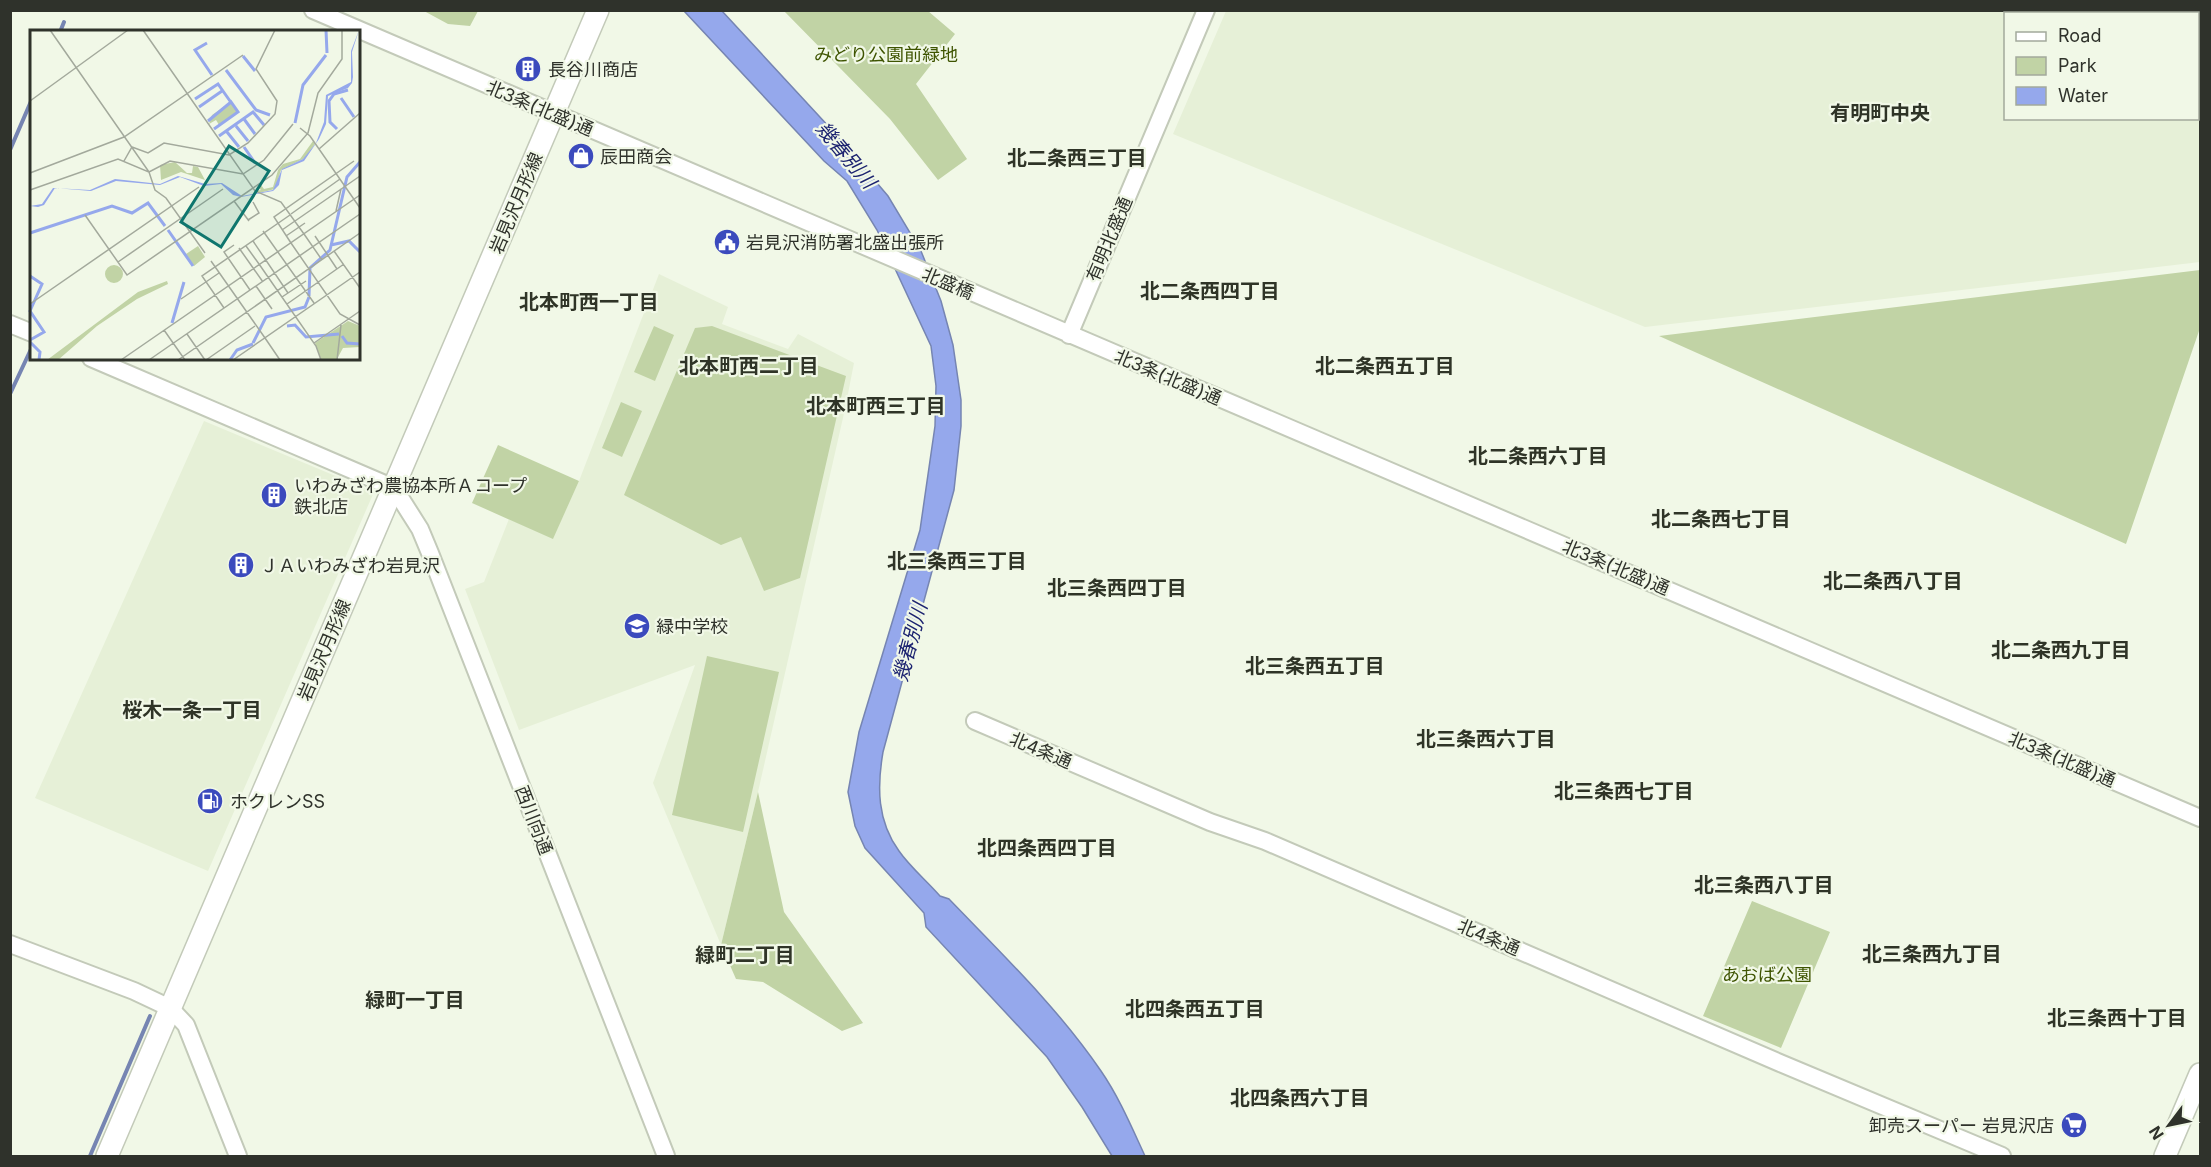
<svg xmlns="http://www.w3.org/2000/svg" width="2211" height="1167" font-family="Inter,'Noto Sans JP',sans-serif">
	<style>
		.built { fill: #e6f0d7; fill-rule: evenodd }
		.green { fill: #c1d3a5 }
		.water { fill: #95a8ec; stroke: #7685b2; stroke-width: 1.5 }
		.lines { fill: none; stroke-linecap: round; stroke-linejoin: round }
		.stream { stroke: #7685b2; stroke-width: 4 }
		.minor-casing { stroke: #c3cab9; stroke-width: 20 }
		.major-casing { stroke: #c3cab9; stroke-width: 24 }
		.minor { stroke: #fff; stroke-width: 16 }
		.major { stroke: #fff; stroke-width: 21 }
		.labels { text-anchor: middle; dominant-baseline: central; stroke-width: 4.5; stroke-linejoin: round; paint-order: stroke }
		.park-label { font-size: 18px; fill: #3e5400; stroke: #f1f8e7 }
		.poi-label { font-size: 18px; fill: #2f322b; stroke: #f1f8e7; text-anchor: start }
		.street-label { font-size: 18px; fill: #2f322b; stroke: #f1f8e7 }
		.neighbourhood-label { font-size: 20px; font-weight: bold; fill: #2f3427; stroke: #f1f8e7 }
		.water-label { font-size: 20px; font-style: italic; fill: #1c2370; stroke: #f1f8e7 }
		.inset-river { fill: none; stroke: #95a8ec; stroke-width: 3 }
		.inset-road { fill: none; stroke: #a3a99c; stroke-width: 1.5 }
		.view { fill: #0f766e; fill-opacity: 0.15; stroke: #0f766e; stroke-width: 3 }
		.inset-edge { fill: none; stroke: #2f322b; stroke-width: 3 }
	</style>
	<rect width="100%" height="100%" fill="#f1f8e7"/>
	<path class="built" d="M 1226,11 L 2200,11 L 2200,262 L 1645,327 L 1173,134 ZM 2006,14 L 2198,14 L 2198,118 L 2006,118 Z
		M 659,274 L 728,307 L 722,324 L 788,349 L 798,334 L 854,363 L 845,409 L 758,792 L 721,945 L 653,783 L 695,665 L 519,730 L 465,589 L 484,582 L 509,519 L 553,538 L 579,481 Z
		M 204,421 L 374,492 L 208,871 L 35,798 Z"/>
	<path class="green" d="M 424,11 L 478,11 L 470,26 L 448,24 Z
		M 784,11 L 928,11 L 955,34 L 916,84 L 967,159 L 938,180 L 890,119 Z
		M 2200,270 L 2200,328 L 2126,544 L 1659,336 Z
		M 654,326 L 674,335 L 655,381 L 634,372 Z
		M 712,326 L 846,376 L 800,578 L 764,591 L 741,537 L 721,545 L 624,495 L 695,328 Z
		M 621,402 L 642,411 L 622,457 L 602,448 Z
		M 498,445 L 579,481 L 553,539 L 472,503 Z
		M 707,656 L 779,672 L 743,832 L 672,815 Z
		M 758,792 L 784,912 L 863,1023 L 842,1031 L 763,982 L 736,979 L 721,945 Z
		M 1752,901 L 1830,932 L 1781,1048 L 1703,1016 Z"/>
	<path class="water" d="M 684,11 L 722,11 L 831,129 L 888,196 L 921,251 L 941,301 L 953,345 L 961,400 L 961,426 L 954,490 L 883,752 C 877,787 877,821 899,851 C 910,867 927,881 940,896 L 949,899 C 1002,954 1058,1008 1101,1071 C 1119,1097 1132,1128 1145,1156 L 1112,1156 L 1082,1107 L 1047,1057 L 926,927 L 924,913 L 865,848 L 855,826 L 848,792 L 859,732 L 920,530 L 935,426 L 936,386 L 931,346 L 877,230 L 847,181 L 824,161 Z"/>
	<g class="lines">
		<path class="stream" d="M 60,32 L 64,22
			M 10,150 L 32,99
			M 10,394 L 32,347
			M 90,1156 L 150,1016"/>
		<defs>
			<path id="minor" d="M 313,10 L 2200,818
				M 10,324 L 32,333
				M 1069,335 L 1206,10
				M 91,358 L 394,488 L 420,529 L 430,553 L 666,1156
				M 975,721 L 1210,822 L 1265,841 L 1780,1063 L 2002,1156
				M 10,944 L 134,991 L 170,1008 L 186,1025 L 238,1156"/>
			<path id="major" d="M 107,1156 L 598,10
				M 2165,1156 L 2200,1074"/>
		</defs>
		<use href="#minor" class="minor-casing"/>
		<use href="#major" class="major-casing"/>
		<use href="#minor" class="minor"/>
		<use href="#major" class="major"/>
	</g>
	<defs>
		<symbol id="building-disc" viewBox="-11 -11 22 22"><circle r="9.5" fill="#3b4abd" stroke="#f1f8e7"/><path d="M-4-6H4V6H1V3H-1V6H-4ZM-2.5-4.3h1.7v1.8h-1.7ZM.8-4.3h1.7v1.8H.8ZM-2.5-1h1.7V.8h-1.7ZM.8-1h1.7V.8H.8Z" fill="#fff"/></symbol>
		<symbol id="shop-disc" viewBox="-11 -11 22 22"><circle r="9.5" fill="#3b4abd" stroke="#f1f8e7"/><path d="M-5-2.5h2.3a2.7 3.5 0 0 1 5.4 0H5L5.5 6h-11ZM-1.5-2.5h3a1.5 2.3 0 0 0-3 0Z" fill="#fff"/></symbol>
		<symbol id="civic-disc" viewBox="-11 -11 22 22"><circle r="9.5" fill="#3b4abd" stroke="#f1f8e7"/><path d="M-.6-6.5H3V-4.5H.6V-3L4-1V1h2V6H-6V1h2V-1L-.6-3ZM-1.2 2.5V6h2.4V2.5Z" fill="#fff"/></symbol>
		<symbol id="school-disc" viewBox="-11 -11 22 22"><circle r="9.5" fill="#3b4abd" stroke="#f1f8e7"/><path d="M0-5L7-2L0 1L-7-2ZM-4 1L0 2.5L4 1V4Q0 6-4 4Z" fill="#fff"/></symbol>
		<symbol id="fuel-disc" viewBox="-11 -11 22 22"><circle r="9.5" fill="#3b4abd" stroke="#f1f8e7"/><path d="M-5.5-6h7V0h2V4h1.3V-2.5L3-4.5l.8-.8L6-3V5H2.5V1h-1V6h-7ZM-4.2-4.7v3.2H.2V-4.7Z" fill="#fff"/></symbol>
		<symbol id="supermarket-disc" viewBox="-11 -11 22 22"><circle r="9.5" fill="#3b4abd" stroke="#f1f8e7"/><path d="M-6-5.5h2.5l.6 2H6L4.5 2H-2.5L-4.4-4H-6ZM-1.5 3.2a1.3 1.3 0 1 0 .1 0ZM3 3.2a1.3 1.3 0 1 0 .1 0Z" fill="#fff"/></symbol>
	</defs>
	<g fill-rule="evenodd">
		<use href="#building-disc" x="513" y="54" width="30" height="30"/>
		<use href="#shop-disc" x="566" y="141" width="30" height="30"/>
		<use href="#civic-disc" x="712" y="227" width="30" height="30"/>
		<use href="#building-disc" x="259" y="480" width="30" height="30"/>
		<use href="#building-disc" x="226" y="550" width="30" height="30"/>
		<use href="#school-disc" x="622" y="611" width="30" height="30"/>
		<use href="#fuel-disc" x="195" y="786" width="30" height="30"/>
		<use href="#supermarket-disc" x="2059" y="1110" width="30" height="30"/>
	</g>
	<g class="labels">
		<g class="park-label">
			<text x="886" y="54">みどり公園前緑地</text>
			<text x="1767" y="974">あおば公園</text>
		</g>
		<g class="poi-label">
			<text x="548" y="69">長谷川商店</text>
			<text x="600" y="156">辰田商会</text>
			<text x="746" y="242">岩見沢消防署北盛出張所</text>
			<text x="294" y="485">いわみざわ農協本所Ａコープ<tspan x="294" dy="21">鉄北店</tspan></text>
			<text x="260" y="565">ＪＡいわみざわ岩見沢</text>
			<text x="656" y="626">緑中学校</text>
			<text x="230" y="801">ホクレンSS</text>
			<text x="2054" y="1125" text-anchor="end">卸売スーパー 岩見沢店</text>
		</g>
		<g class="street-label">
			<text transform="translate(540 108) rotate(23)">北3条(北盛)通</text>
			<text transform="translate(516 203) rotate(-67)">岩見沢月形線</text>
			<text transform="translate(1109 239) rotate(-67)">有明北盛通</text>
			<text transform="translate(948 283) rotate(23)">北盛橋</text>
			<text transform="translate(1168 377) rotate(23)">北3条(北盛)通</text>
			<text transform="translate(1616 567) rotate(23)">北3条(北盛)通</text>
			<text transform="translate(324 650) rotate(-67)">岩見沢月形線</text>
			<text transform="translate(1041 750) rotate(23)">北4条通</text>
			<text transform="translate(2062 759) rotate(23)">北3条(北盛)通</text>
			<text transform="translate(534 820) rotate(69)">西川向通</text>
			<text transform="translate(1489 937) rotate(23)">北4条通</text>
		</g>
		<g class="neighbourhood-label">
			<text x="1880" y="113">有明町中央</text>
			<text x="1077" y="158">北二条西三丁目</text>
			<text x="1210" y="291">北二条西四丁目</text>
			<text x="589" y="302">北本町西一丁目</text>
			<text x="749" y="366">北本町西二丁目</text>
			<text x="1385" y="366">北二条西五丁目</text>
			<text x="876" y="406">北本町西三丁目</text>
			<text x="1538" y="456">北二条西六丁目</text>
			<text x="1721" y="519">北二条西七丁目</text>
			<text x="957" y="561">北三条西三丁目</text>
			<text x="1893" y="581">北二条西八丁目</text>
			<text x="1117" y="588">北三条西四丁目</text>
			<text x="2061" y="650">北二条西九丁目</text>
			<text x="1315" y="666">北三条西五丁目</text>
			<text x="192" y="710">桜木一条一丁目</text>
			<text x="1486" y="739">北三条西六丁目</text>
			<text x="1624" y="791">北三条西七丁目</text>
			<text x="1047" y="848">北四条西四丁目</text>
			<text x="1764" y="885">北三条西八丁目</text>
			<text x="1932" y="954">北三条西九丁目</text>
			<text x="745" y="955">緑町二丁目</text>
			<text x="415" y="1000">緑町一丁目</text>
			<text x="1195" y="1009">北四条西五丁目</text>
			<text x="2117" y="1018">北三条西十丁目</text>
			<text x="1300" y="1098">北四条西六丁目</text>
		</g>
		<g class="water-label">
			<text transform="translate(846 155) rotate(50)">幾春別川</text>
			<text transform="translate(910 642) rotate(-75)">幾春別川</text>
		</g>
	</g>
	<g transform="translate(30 30)">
		<rect width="330" height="330" fill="#f1f8e7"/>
		<path d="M 201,72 L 207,82 L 189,95 L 186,90 L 179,94 L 182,85 ZM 283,111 L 285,114 L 275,128 L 251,140 L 245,159 L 229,163 L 226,161 L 231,160 L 228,157 L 231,155 L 234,159 L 243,157 L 248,140 L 253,134 L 270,129 ZM 145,132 L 157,143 L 162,143 L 163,136 L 168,137 L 175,150 L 151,142 L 131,150 L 130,135 ZM 168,216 L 175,227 L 164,236 L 156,224 ZM75 244a9 9 0 1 1 18 0a9 9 0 1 1-18 0ZM 137,251 L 138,254 L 107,269 L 67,296 L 28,330 L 17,330 L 108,262 ZM 318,291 L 330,296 L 330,317 L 313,318 L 307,329 L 291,330 L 285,313 Z" fill="#c1d3a5"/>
		<path d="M 329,0 L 322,22 L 323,47 L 322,53 L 318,58 L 298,66 L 296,94 L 289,109 L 274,131 L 252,140 L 249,155 L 243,161 L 211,167 L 203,165 L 191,154 L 174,156 L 150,147 L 130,155 L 86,151 L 61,161 L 25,158 L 14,175 L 8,177 L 0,176 L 12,174 L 23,158 L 60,160 L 85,149 L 130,154 L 148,146 L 175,154 L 192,153 L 212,166 L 243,160 L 252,139 L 273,129 L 286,113 L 294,92 L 296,65 L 321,52 L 321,21 Z" fill="#95a8ec"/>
		<path class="inset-river" d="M 296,0 L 297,23M 177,13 L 165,20 L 182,45M 213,26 L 225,41M 196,40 L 226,80 L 240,85M 311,68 L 324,87M 165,69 L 188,54 L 200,71M 169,77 L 192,61M 214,89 L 225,104M 178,91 L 201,72 L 208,82 L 184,99M 265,93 L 273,55 L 296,25M 206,96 L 218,111M 307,99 L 300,92 L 299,71 L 304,64 L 318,60M 197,102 L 209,117M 189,106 L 223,82 L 234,95M 214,117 L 225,133M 138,200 L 163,236M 0,203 L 82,176 L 102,183 L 118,173 L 135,196M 301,215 L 319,211 L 330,222M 0,246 L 12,254 L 0,281 L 14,302 L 0,310M 279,266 L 280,238 L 300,220 L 317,147 L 330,132M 142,293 L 154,252M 257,296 L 265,295 L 276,307 L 309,304M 312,306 L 317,313 L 330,314M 0,312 L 10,322 L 9,330M 223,313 L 236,287 L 275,277 L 279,267M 200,330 L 207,320 L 223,314"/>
		<path class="inset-road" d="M 20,0 L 119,142 L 140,131 L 213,144 L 234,130 L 263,94M 113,0 L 225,161 L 251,172 L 274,204M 0,71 L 98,0M 270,98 L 280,106 L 330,178M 289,119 L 330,83M 94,131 L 102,117 L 118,123 L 134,113 L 199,125 L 218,113 L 245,84 L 247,71 L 226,39 L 245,0M 0,143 L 94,107 L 213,25M 0,160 L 88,129 L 119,142 L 125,160 L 136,168 L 175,223M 204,171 L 219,191M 306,181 L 311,159M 261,184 L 310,149M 55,185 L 97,245 L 242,145 L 278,103 L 288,63 L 312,29 L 312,0M 218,190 L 229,183 L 223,172M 252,200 L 330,146M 233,201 L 284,273M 274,204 L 292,230M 256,206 L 275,193M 285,206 L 307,239M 223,211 L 258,263M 261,213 L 244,187 L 324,131M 261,213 L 310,284 L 330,295M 204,215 L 194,222 L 220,260M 216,216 L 229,234M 209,218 L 233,252M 304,221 L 330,258M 181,231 L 235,308M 88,232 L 193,159M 229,234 L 286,316 L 291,330M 226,256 L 242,279M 252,267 L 276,251M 151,269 L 189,243M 0,274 L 169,157M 257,274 L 314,234M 194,278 L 172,246 L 260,185M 134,300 L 155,330M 157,304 L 175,330M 235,308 L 250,330M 284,313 L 330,281M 91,330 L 330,165M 119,330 L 330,184M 148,330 L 330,203M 176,330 L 225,296M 203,330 L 330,242M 307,330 L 311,295"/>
		<path class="view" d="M 199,116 L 239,141 L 191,217 L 151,192 Z"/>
		<rect width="330" height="330" class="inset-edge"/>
	</g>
	<rect width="2211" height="1167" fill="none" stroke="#2f322b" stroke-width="24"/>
	<rect x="2004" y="12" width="195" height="108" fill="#f1f8e7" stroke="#a3a99c" stroke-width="1.5"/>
	<rect x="2016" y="32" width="30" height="9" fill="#ffffff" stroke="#a3a99c" stroke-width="1.5"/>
	<text x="2058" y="42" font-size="18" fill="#2f322b">Road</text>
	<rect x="2016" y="57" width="30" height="18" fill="#c1d3a5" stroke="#a3a99c" stroke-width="1.5"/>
	<text x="2058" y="72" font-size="18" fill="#2f322b">Park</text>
	<rect x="2016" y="87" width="30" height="18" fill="#95a8ec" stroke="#a3a99c" stroke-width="1.5"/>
	<text x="2058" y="102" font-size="18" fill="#2f322b">Water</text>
	<g transform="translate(2169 1125) rotate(238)" stroke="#f1f8e7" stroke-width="4.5" paint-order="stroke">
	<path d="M0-4.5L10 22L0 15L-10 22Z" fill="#2f322b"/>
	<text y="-9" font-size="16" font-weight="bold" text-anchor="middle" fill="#2f322b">N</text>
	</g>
</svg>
